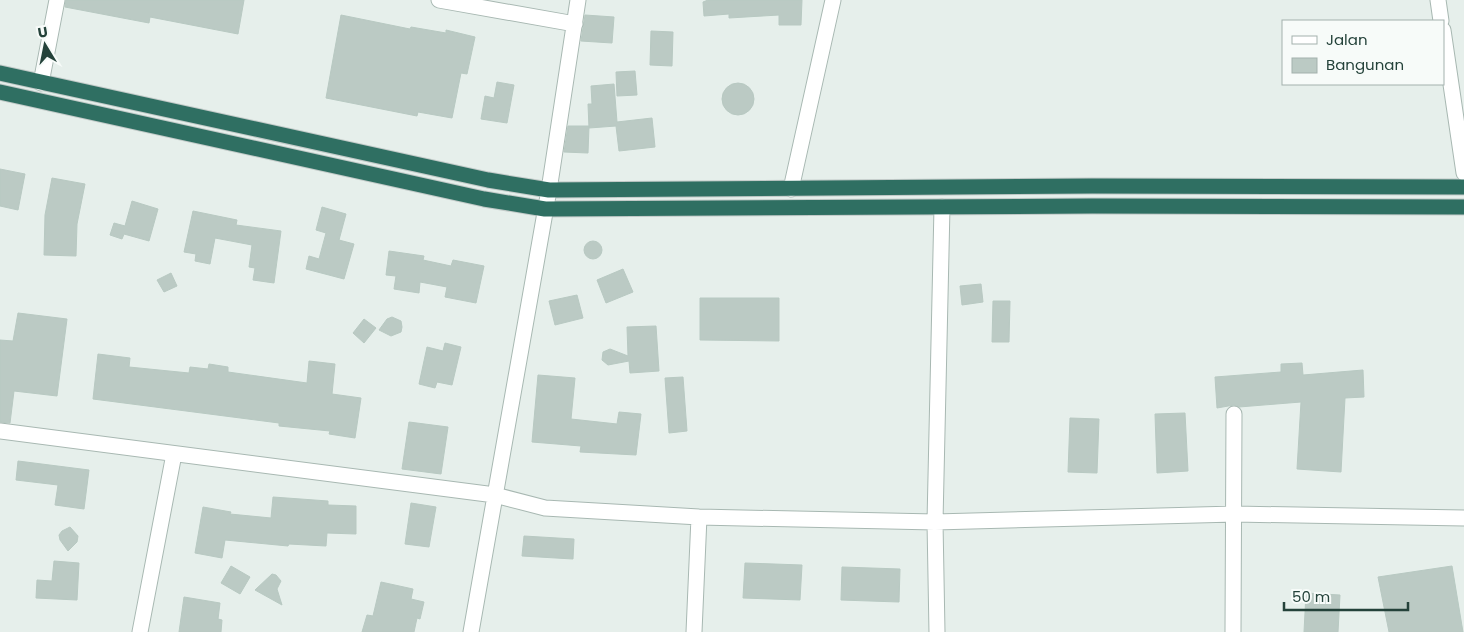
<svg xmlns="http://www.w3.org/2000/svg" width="1464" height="632" font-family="Poppins,sans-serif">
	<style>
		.building { fill: #bbcac4; stroke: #b8c9c2 }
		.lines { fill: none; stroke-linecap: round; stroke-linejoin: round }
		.minor-casing { stroke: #a8b8b2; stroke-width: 17 }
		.highway-casing { stroke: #c2cac8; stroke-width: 17 }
		.minor { stroke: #fff; stroke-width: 15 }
		.highway { stroke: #2f6f62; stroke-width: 15 }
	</style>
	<rect width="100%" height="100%" fill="#e6efeb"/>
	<path class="building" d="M 66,0 L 244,0 L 238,34 L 150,17 L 149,23 L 65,7 Z
		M 708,0 L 802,0 L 801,25 L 779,25 L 779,15 L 729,18 L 729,14 L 704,16 L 703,2 Z
		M 341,15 L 410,29 L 411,27 L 446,33 L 446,30 L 475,37 L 467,74 L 461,73 L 452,118 L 418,112 L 417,116 L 326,98 Z
		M 585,15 L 614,17 L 612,43 L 581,41 Z
		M 651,31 L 673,32 L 672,66 L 650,65 Z
		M 635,71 L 637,95 L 617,96 L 616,72 Z
		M 497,82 L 514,85 L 507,123 L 481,119 L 485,96 L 494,98 Z
		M722 99a16 16 0 1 1 32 0a16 16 0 1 1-32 0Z
		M 614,84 L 617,122 L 652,118 L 655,147 L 619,151 L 616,126 L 589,128 L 588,104 L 592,104 L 591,86 Z
		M 568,126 L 589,126 L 588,153 L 564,152 Z
		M 0,169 L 25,174 L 18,210 L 0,206 Z
		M 52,178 L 85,184 L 77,224 L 76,256 L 44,255 L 45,215 Z
		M 132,201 L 158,209 L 149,241 L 124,234 L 122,239 L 110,235 L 114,223 L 125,226 Z
		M 322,207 L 346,214 L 339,240 L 354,244 L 344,279 L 306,269 L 309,256 L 319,259 L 326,233 L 316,230 Z
		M 193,211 L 237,220 L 236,225 L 281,231 L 274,283 L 253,280 L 255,268 L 249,267 L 252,245 L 215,238 L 210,264 L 195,261 L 196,254 L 184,252 Z
		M584 250a9 9 0 1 1 18 0a9 9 0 1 1-18 0Z
		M 389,251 L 424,256 L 423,260 L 451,266 L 453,260 L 484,266 L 476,303 L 445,297 L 447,287 L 420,282 L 419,293 L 394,289 L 396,276 L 386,275 Z
		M 623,269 L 633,292 L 606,303 L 597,280 Z
		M 171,273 L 177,286 L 164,292 L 157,280 Z
		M 981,284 L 983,302 L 962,305 L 960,286 Z
		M 577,295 L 583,318 L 555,325 L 549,301 Z
		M 700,298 L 779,298 L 779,341 L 700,340 Z
		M 993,301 L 1010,301 L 1009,342 L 992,342 Z
		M 18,313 L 67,319 L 57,396 L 14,391 L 10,423 L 0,422 L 0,340 L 13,341 Z
		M 392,317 L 401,321 L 402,327 L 401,332 L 391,336 L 379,330 L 387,319 Z
		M 364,319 L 376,328 L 364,343 L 353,333 Z
		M 656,326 L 659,371 L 630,373 L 629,361 L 608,365 L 602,360 L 603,352 L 610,349 L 628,356 L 627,327 Z
		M 445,343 L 461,347 L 452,385 L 437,382 L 435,388 L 419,384 L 427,347 L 443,351 Z
		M 98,354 L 130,358 L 129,367 L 189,373 L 190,367 L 208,369 L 209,364 L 228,367 L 228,372 L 307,383 L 309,361 L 335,364 L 332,394 L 361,398 L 355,438 L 329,434 L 330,431 L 279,426 L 279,423 L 93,399 Z
		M 1302,363 L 1303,375 L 1363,370 L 1364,397 L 1345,398 L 1341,472 L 1297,469 L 1301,402 L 1239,407 L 1234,405 L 1217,408 L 1215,377 L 1281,372 L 1281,364 Z
		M 538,375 L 575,378 L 571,419 L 617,424 L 619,412 L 641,414 L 636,455 L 580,452 L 581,446 L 532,442 Z
		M 683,377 L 687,431 L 669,433 L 665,378 Z
		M 1185,413 L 1188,471 L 1157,473 L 1155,414 Z
		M 1070,418 L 1099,419 L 1097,473 L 1068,472 Z
		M 409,422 L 448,427 L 441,474 L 402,469 Z
		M 18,461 L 89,470 L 84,509 L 55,505 L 58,485 L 16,480 Z
		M 273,497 L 328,501 L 328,505 L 356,506 L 356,534 L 327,533 L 326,546 L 289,544 L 288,546 L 225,540 L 222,558 L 195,553 L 203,507 L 231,512 L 230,514 L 271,518 Z
		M 411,503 L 436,507 L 429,547 L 405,544 Z
		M 70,527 L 78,536 L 77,542 L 68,551 L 60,540 L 59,535 L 62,531 Z
		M 524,536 L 574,539 L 573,559 L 522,556 Z
		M 54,561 L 79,563 L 77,600 L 36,598 L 37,580 L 52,581 Z
		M 745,563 L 802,565 L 800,600 L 743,598 Z
		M 231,566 L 250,577 L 240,594 L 221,583 Z
		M 1452,566 L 1463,632 L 1389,632 L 1378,577 Z
		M 842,567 L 900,569 L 899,602 L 841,600 Z
		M 272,574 L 276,575 L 281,581 L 277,589 L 282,605 L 255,590 Z
		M 381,582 L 413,589 L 411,599 L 424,602 L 420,619 L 417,618 L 414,632 L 362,632 L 367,615 L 373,616 Z
		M 1306,593 L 1340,595 L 1338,632 L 1304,632 Z
		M 184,597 L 220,603 L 218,619 L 222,620 L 221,632 L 179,632 Z"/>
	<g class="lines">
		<defs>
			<path id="minor" d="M 439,0 L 575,24
				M 1438,0 L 1441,21
				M 1443,30 L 1464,173
				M 41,83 L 57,0
				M 791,189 L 833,0
				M 0,431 L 495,495 L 545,508 L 699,517 L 935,522 L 1235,514 L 1464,518
				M 140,632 L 174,454
				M 471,632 L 549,190 L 578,0
				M 694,632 L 699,517
				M 937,632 L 935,522 L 942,207
				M 1233,632 L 1234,414"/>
			<path id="highway" d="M 0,73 L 488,180 L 549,190 L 1092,186 L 1464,187
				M 0,92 L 484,199 L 545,209 L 1092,206 L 1464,207"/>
		</defs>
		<use href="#minor" class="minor-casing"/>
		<use href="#highway" class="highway-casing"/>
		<use href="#minor" class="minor"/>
		<use href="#highway" class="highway"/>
	</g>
	<rect x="1282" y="20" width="162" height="65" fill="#f7fbf9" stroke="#a3b1ad"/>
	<rect x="1292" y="36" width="25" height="8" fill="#ffffff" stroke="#a3b1ad"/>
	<text x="1326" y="45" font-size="15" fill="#24423a">Jalan</text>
	<rect x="1292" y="58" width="25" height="15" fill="#bbcac4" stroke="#a3b1ad"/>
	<text x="1326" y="70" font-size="15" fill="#24423a">Bangunan</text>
	<g transform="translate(45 45) rotate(350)" stroke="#f7fbf9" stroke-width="4" paint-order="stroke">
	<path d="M0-4L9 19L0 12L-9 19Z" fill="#24423a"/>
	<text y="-8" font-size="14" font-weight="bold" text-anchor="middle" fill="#24423a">U</text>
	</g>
	<path d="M1284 602v8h124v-8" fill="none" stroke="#24423a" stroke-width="2.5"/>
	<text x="1292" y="602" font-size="15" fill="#24423a" stroke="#f7fbf9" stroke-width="4" paint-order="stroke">50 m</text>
</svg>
